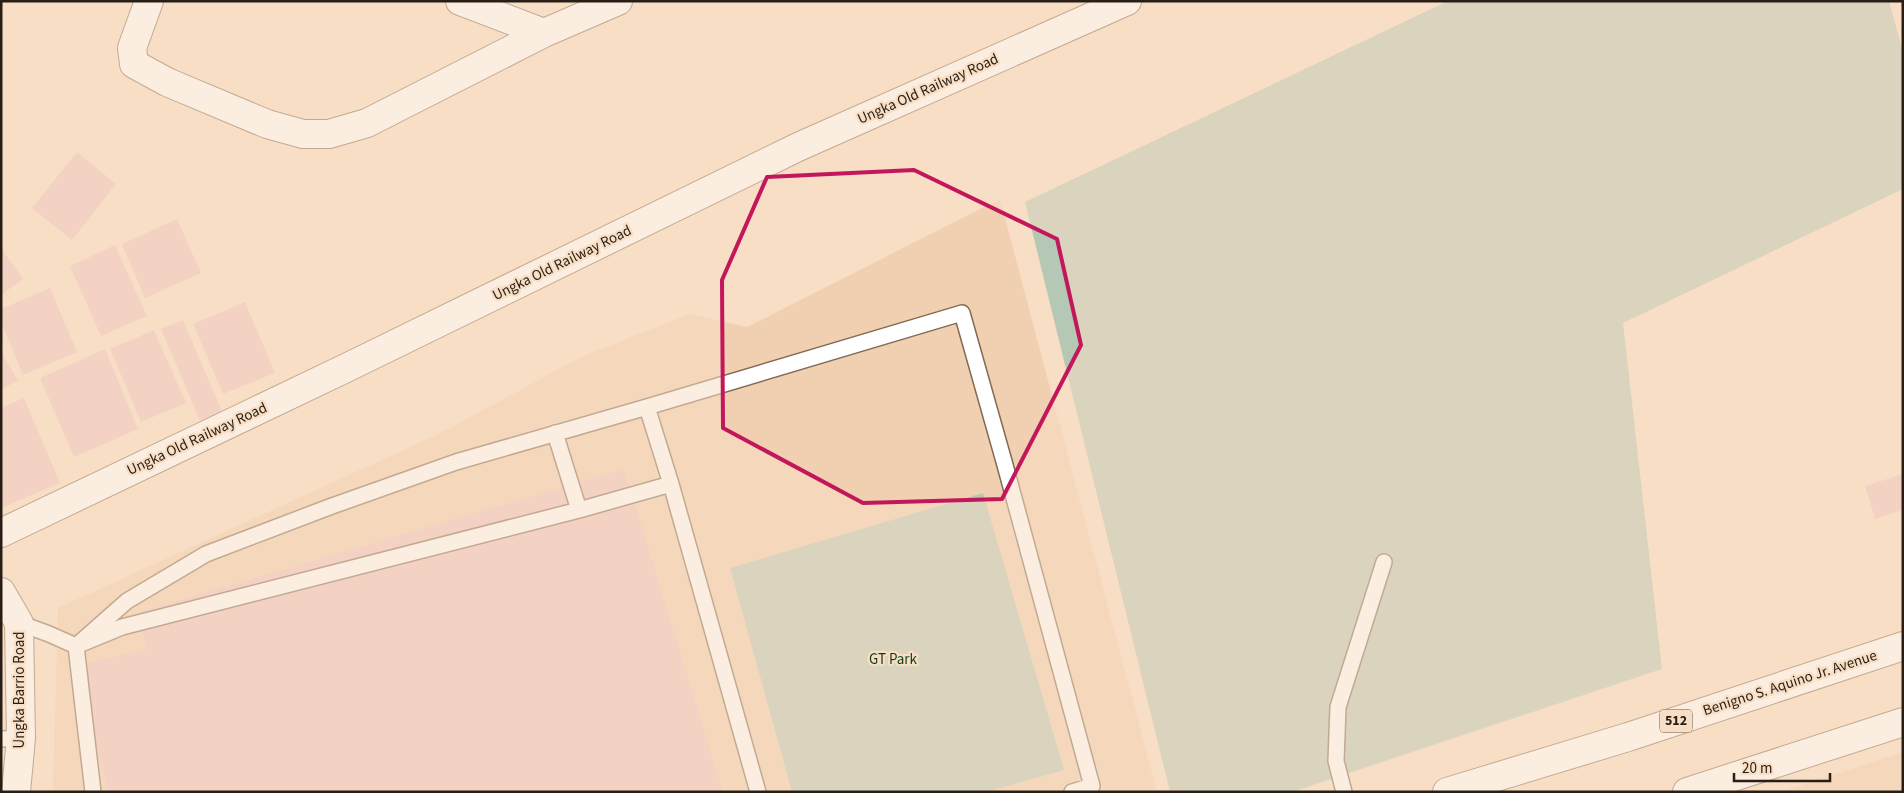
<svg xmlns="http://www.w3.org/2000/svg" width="1904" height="793" font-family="'Source Sans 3',sans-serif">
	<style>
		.built { fill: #f1d0b2 }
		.green { fill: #b5c8b6 }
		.building { fill: #eec3c1 }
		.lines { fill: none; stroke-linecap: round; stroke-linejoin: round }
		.service-casing { stroke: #826a54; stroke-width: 18 }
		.minor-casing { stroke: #826a54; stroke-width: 30 }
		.primary-casing { stroke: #826a54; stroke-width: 30 }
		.service { stroke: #fff; stroke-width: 15 }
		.minor { stroke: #fff; stroke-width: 28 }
		.primary { stroke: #fff; stroke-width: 28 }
		.marked { fill: none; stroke: #c2185b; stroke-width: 4; stroke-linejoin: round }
		.labels { text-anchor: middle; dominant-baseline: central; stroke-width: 4.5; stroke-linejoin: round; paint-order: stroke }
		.shield { fill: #f8dec4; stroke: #66584a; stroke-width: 1 }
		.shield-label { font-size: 14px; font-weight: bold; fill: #281e15 }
		.street-label { font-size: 15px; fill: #281e15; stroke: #f8dec4 }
		.park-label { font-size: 15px; fill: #0d3c17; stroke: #f8dec4 }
	</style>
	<rect width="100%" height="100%" fill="#f8dec4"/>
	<path class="built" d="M 1000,199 L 1157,792 L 53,792 L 58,608 L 441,433 L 581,357 L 690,314 L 747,327 Z
		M 1903,752 L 1903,792 L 1781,792 Z"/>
	<path class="green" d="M 1448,1 L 1889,1 L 1903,52 L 1903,189 L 1623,323 L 1662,669 L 1292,792 L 1170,792 L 1025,202 Z
		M 983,493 L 1064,770 L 986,792 L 792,792 L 730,568 Z"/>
	<path class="building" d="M 77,152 L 116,184 L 72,240 L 32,208 Z
		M 177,219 L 201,273 L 145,298 L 122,244 Z
		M 115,245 L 147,316 L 101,336 L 70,266 Z
		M 1,248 L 23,279 L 1,295 Z
		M 50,288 L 77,352 L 23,375 L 1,322 L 1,309 Z
		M 245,302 L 275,373 L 223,394 L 193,324 Z
		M 183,320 L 223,414 L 201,423 L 161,329 Z
		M 154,330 L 186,403 L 141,422 L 110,349 Z
		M 105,349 L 138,429 L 74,457 L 40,378 Z
		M 1,352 L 18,380 L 1,390 Z
		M 24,398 L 60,483 L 1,508 L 1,408 Z
		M 624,469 L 723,792 L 108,792 L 78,665 L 147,649 L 136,613 Z
		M 1903,474 L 1903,510 L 1875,519 L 1865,486 Z"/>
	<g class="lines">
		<defs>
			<path id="service" d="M 647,407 L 671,484 L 758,792
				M 555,433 L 579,510
				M 19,623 L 49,634 L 76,646 L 122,627 L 579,510 L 671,484
				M 76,646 L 127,601 L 206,554 L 332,506 L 456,462 L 647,407 L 962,313 L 1005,465 L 1092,786 L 1072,792
				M 76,646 L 93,792
				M 1,739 L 21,738
				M 1344,792 L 1336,761 L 1338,707 L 1384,562"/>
			<path id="minor" d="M 149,1 L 132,48 L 134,64 L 167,82 L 267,124 L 303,134 L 329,134 L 367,123 L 544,33 L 618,1
				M 460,1 L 544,33
				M 1,533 L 346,368 L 798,147 L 1127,1
				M 1,592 L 19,623 L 21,738 L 16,792"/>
			<path id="primary" d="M 1447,792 L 1628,737 L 1903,646
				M 1687,792 L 1903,722"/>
		</defs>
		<use href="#service" class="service-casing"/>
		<use href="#minor" class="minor-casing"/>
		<use href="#primary" class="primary-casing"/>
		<use href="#service" class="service"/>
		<use href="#minor" class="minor"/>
		<use href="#primary" class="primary"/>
	</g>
	<path d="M0 0H1904V793H0ZM 914,170 L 1057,239 L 1081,345 L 1002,499 L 863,503 L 723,428 L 722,280 L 767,177 Z" fill="#f8dec4" fill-opacity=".55" fill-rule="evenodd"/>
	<path class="marked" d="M 914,170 L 1057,239 L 1081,345 L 1002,499 L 863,503 L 723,428 L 722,280 L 767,177 Z"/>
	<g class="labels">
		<rect class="shield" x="1660" y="709.5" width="32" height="23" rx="4"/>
		<g class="shield-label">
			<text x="1676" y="721">512</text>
		</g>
		<g class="street-label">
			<text transform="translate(928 89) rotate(-24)">Ungka Old Railway Road</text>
			<text transform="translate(562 263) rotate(-26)">Ungka Old Railway Road</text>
			<text transform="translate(197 439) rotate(-25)">Ungka Old Railway Road</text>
			<text transform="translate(1790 683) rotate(-18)">Benigno S. Aquino Jr. Avenue</text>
			<text transform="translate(19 690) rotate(-90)">Ungka Barrio Road</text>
		</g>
		<g class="park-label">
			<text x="893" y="659">GT Park</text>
		</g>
	</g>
	<rect width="1904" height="793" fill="none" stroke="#281e15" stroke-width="5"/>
	<path d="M1734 773v8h96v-8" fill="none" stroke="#281e15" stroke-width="2.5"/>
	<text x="1742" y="773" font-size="15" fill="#281e15" stroke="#f8dec4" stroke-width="4" paint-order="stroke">20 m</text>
</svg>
